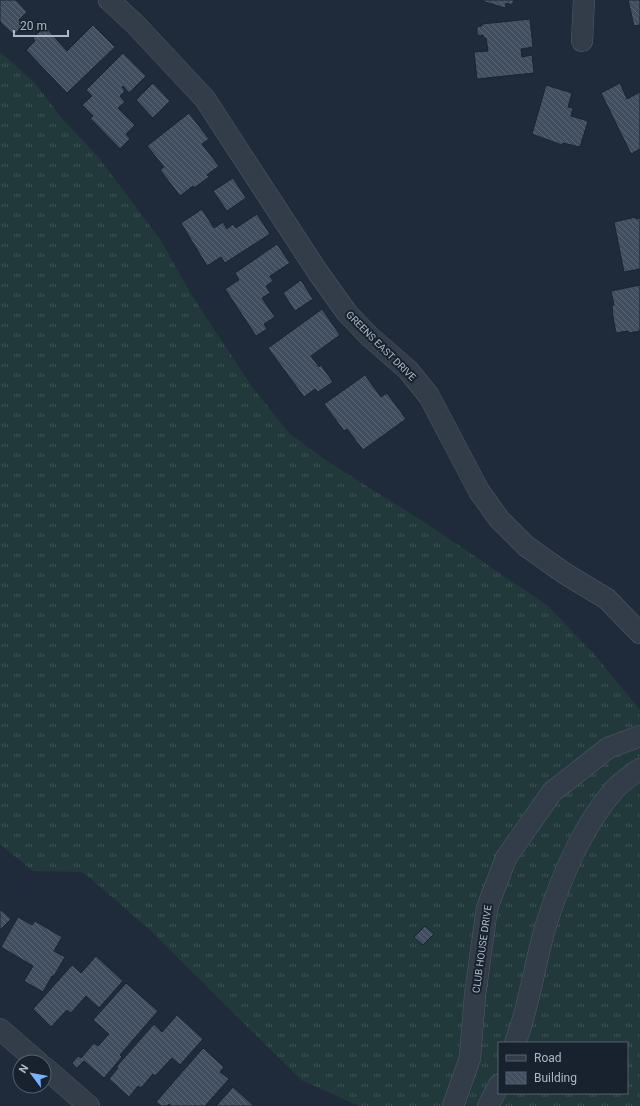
<svg xmlns="http://www.w3.org/2000/svg" width="640" height="1106" font-family="Roboto,sans-serif">
	<style>
		.grass { fill: url(#grass-tufts); fill-rule: evenodd }
		.building { fill: url(#building-back-hatch); stroke: #1a2431 }
		.lines { fill: none; stroke-linecap: round; stroke-linejoin: round }
		.minor-casing { stroke: #505b68; stroke-width: 22 }
		.minor { stroke: #333d4a; stroke-width: 21 }
		.labels { text-anchor: middle; dominant-baseline: central; stroke-width: 4; stroke-linejoin: round; paint-order: stroke }
		.street-label { font-size: 10px; fill: #adb8c7; stroke: #18222f }
	</style>
	<defs>
		<pattern id="grass-tufts" width="24" height="20" patternUnits="userSpaceOnUse"><rect width="24" height="20" fill="#21393b"/><path d="M3 7l-1-3M5 7V3M7 7l1-3M15 17l-1-3M17 17v-4M19 17l1-3" fill="none" stroke="#3f5456"/></pattern>
		<pattern id="building-back-hatch" width="6" height="6" patternUnits="userSpaceOnUse"><rect width="6" height="6" fill="#404e60"/><path d="M-1 5l2 2M0 0l6 6M5-1l2 2" fill="none" stroke="#596575"/></pattern>
	</defs>
	<rect width="100%" height="100%" fill="#1f2b3a"/>
	<path class="grass" d="M 0,52 L 36,84 L 59,115 L 99,158 L 160,239 L 191,294 L 252,387 L 289,433 L 327,461 L 424,522 L 547,605 L 594,654 L 640,710 L 640,1106 L 359,1106 L 301,1080 L 149,929 L 83,872 L 33,871 L 0,844 ZM 499,1043 L 627,1043 L 627,1093 L 499,1093 Z"/>
	<path class="building" d="M 0,0 L 16,0 L 27,12 L 19,20 L 24,24 L 14,35 L 0,22 Z
		M 482,0 L 514,0 L 512,5 L 506,3 L 505,8 L 482,1 Z
		M 628,0 L 640,0 L 640,25 L 634,26 Z
		M 530,19 L 533,47 L 521,49 L 522,57 L 532,55 L 534,73 L 477,79 L 474,52 L 488,51 L 486,38 L 484,38 L 483,35 L 480,36 L 477,34 L 477,28 L 479,26 L 482,26 L 482,24 Z
		M 93,25 L 115,47 L 67,93 L 26,50 L 35,41 L 33,38 L 45,26 L 67,51 Z
		M 123,53 L 146,76 L 129,93 L 123,86 L 122,87 L 125,91 L 120,96 L 125,102 L 118,108 L 135,125 L 126,134 L 130,139 L 120,149 L 90,118 L 93,116 L 82,105 L 92,96 L 86,90 Z
		M 153,83 L 170,101 L 153,118 L 136,100 Z
		M 620,83 L 627,99 L 640,92 L 640,149 L 631,154 L 601,93 Z
		M 546,85 L 572,93 L 568,107 L 573,108 L 571,116 L 588,121 L 580,147 L 563,143 L 562,145 L 532,134 Z
		M 189,113 L 209,139 L 202,144 L 219,166 L 207,175 L 209,177 L 194,188 L 193,186 L 180,196 L 160,170 L 164,167 L 147,146 Z
		M 233,178 L 246,198 L 227,211 L 213,191 Z
		M 202,209 L 214,228 L 223,222 L 227,229 L 233,224 L 236,228 L 257,214 L 270,234 L 225,263 L 221,257 L 207,266 L 181,223 Z
		M 636,217 L 636,219 L 640,218 L 640,269 L 624,272 L 614,222 Z
		M 277,244 L 290,263 L 270,276 L 273,281 L 266,286 L 270,293 L 262,298 L 275,317 L 264,324 L 267,329 L 256,336 L 225,289 L 239,280 L 235,273 Z
		M 301,280 L 313,299 L 295,311 L 283,293 Z
		M 640,285 L 640,331 L 629,333 L 628,331 L 616,333 L 613,317 L 612,305 L 614,305 L 611,291 Z
		M 322,309 L 340,335 L 311,356 L 319,367 L 321,365 L 333,382 L 318,392 L 315,389 L 304,397 L 268,348 Z
		M 365,375 L 381,397 L 387,393 L 406,419 L 363,450 L 347,429 L 344,431 L 324,404 Z
		M 0,909 L 11,919 L 0,930 Z
		M 18,917 L 32,925 L 35,921 L 62,937 L 54,951 L 65,957 L 54,976 L 52,976 L 43,992 L 24,981 L 33,966 L 1,947 Z
		M 425,926 L 434,934 L 423,945 L 414,937 Z
		M 96,956 L 123,981 L 99,1008 L 86,996 L 71,1013 L 67,1010 L 51,1027 L 33,1009 L 72,965 L 81,973 Z
		M 126,983 L 158,1011 L 120,1055 L 122,1057 L 104,1078 L 84,1061 L 77,1068 L 72,1063 L 78,1056 L 81,1058 L 94,1043 L 98,1046 L 109,1034 L 93,1020 Z
		M 177,1015 L 203,1039 L 180,1065 L 172,1058 L 155,1076 L 153,1074 L 141,1088 L 138,1086 L 129,1097 L 109,1079 L 118,1068 L 117,1066 L 154,1024 L 162,1032 Z
		M 203,1048 L 224,1067 L 220,1072 L 229,1079 L 205,1106 L 171,1106 L 169,1104 L 167,1106 L 161,1106 L 156,1102 Z
		M 233,1087 L 254,1106 L 216,1106 Z"/>
	<g class="lines">
		<defs>
			<path id="minor" d="M 109,0 L 136,25 L 205,99 L 317,271 L 347,313 L 369,336 L 408,370 L 429,396 L 479,491 L 499,519 L 526,546 L 564,573 L 607,599 L 640,633
				M 582,41 L 584,0
				M 0,1029 L 38,1062
				M 515,1043 C 530,1005 534,964 546,925 C 561,878 581,828 614,790 C 621,782 632,775 640,769
				M 44,1067 L 89,1106
				M 453,1106 L 470,1058 L 475,995 L 487,908 L 506,858 L 552,792 L 608,748 L 640,736
				M 488,1106 L 499,1085"/>
		</defs>
		<use href="#minor" class="minor-casing"/>
		<use href="#minor" class="minor"/>
	</g>
	<g class="labels">
		<g class="street-label">
			<text transform="translate(381 346) rotate(45)">GREENS EAST DRIVE</text>
			<text transform="translate(482 949) rotate(-82)">CLUB HOUSE DRIVE</text>
		</g>
	</g>
	<rect x="498" y="1042" width="130" height="52" fill="#18222f" stroke="#545e6c"/>
	<rect x="506" y="1055" width="20" height="6" fill="#333d4a" stroke="#545e6c"/>
	<text x="534" y="1062" font-size="12" fill="#adb8c7">Road</text>
	<rect x="506" y="1072" width="20" height="12" fill="url(#building-back-hatch)" stroke="#545e6c"/>
	<text x="534" y="1082" font-size="12" fill="#adb8c7">Building</text>
	<g transform="translate(32 1074) rotate(302)"><circle r="19" fill="#18222f" stroke="#545e6c"/>
	<path d="M0-3L7 15L0 10L-7 15Z" fill="#7ab1ff"/>
	<text y="-6" font-size="11" font-weight="bold" text-anchor="middle" fill="#adb8c7">N</text>
	</g>
	<path d="M14 30v6h54v-6" fill="none" stroke="#adb8c7" stroke-width="2"/>
	<text x="20" y="30" font-size="12" fill="#adb8c7" stroke="#18222f" stroke-width="3" paint-order="stroke">20 m</text>
</svg>
